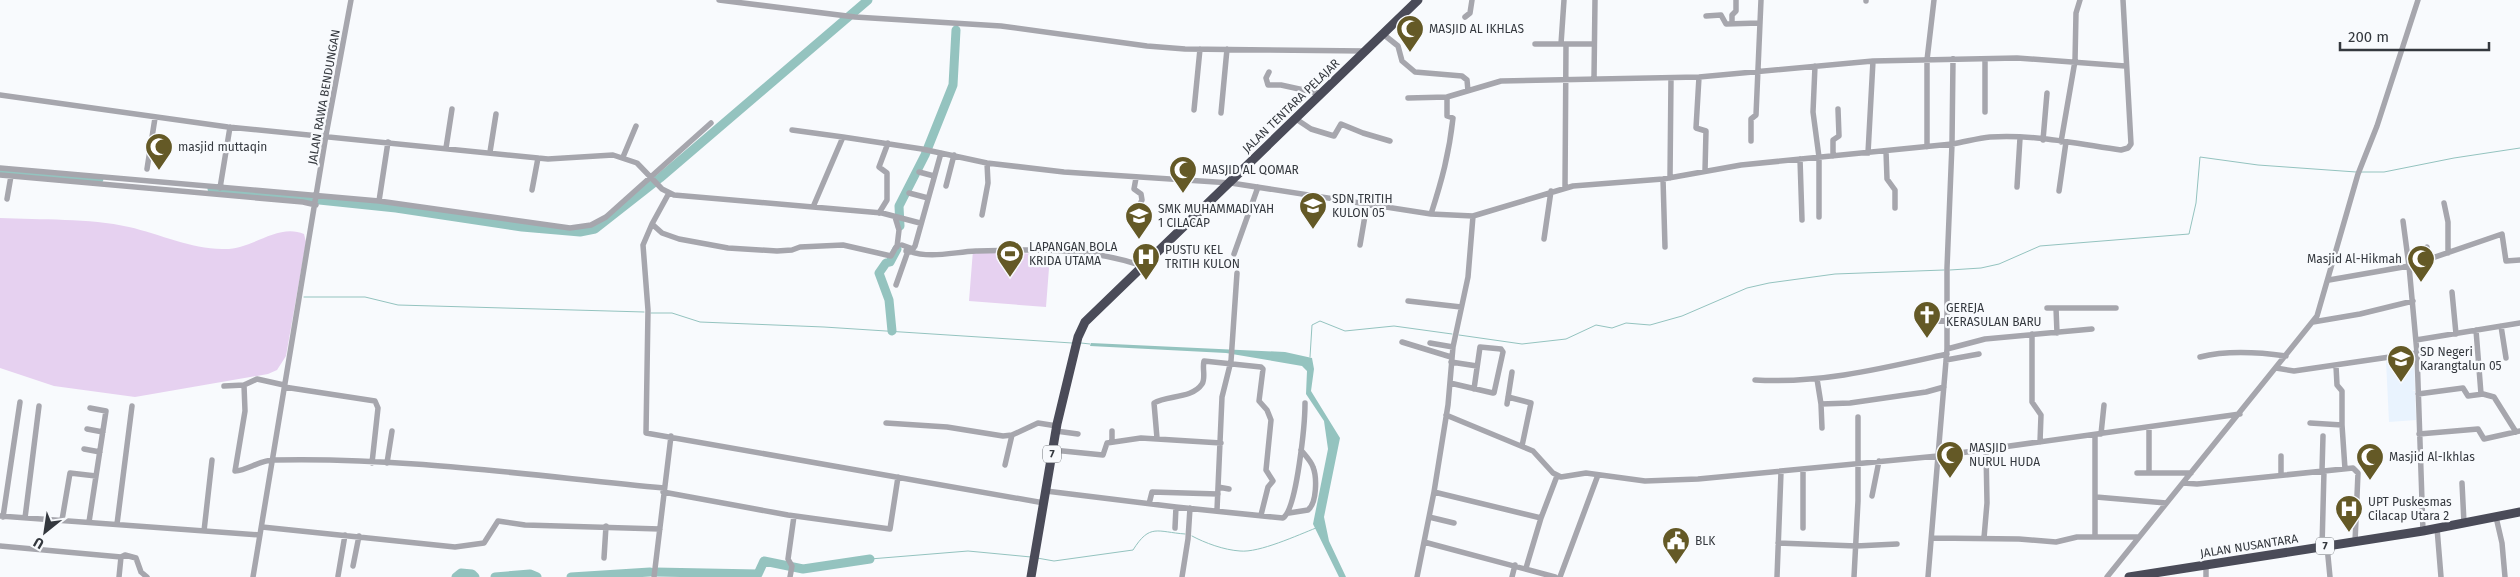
<svg xmlns="http://www.w3.org/2000/svg" width="2520" height="577" font-family="'Fira Sans',sans-serif">
	<style>
		.built { fill: #e9f3fe }
		.green { fill: #e6d1f0 }
		.water { fill: #94c3bf }
		.lines { fill: none; stroke-linecap: round; stroke-linejoin: round }
		.stream { stroke: #94c3bf; stroke-width: 1 }
		.river { stroke: #94c3bf; stroke-width: 9 }
		.minor { stroke: #a6a6ad; stroke-width: 5.5 }
		.highway { stroke: #4a4b58; stroke-width: 9 }
		.labels { text-anchor: middle; dominant-baseline: central; stroke-width: 4.5; stroke-linejoin: round; paint-order: stroke }
		.shield { fill: #f8fafd; stroke: #6f7277; stroke-width: 1 }
		.shield-label { font-size: 11px; font-weight: bold; fill: #34383e }
		.poi-label { font-size: 12px; fill: #34383e; stroke: #f8fafd; text-anchor: start }
		.street-label { font-size: 12px; fill: #34383e; stroke: #f8fafd }
	</style>
	<rect width="100%" height="100%" fill="#f8fafd"/>
	<path class="built" d="M 2414,359 L 2415,390 L 2412,391 L 2415,391 L 2416,420 L 2389,422 L 2386,361 Z"/>
	<path class="green" d="M 0,218 C 41,220 89,218 129,227 C 160,234 193,250 225,249 C 253,249 278,223 304,234 L 306,242 L 286,356 L 277,370 L 268,374 L 135,397 L 54,386 L 0,368 Z
		M 973,250 L 1050,255 L 1046,307 L 969,301 Z"/>
	<path class="water" d="M 1091,343 L 1285,352 L 1312,358 L 1314,369 L 1311,391 L 1340,438 L 1324,517 L 1329,541 L 1346,577 L 1339,577 L 1313,524 L 1328,449 L 1324,421 L 1306,394 L 1307,371 L 1302,366 L 1226,353 L 1090,346 Z"/>
	<g class="lines">
		<path class="stream" d="M 2360,172 L 2384,172 L 2454,158 L 2520,148
			M 1950,270 L 1981,268 L 1999,264 L 2040,246 L 2189,234 L 2196,203 L 2200,157 L 2258,165 L 2356,172
			M 304,297 L 365,297 L 398,305 L 644,312
			M 651,313 L 672,313 L 700,322 L 824,327 L 1072,343
			M 1459,335 L 1522,344 L 1566,339 L 1596,325 L 1612,328 L 1626,323 L 1650,325 L 1682,316 L 1747,288 L 1769,283 L 1835,274 L 1944,270
			M 1081,343 L 1090,344
			M 1310,357 L 1312,325 L 1320,321 L 1345,331 L 1394,326 L 1452,334
			M 1192,536 C 1205,543 1224,550 1240,551 C 1259,553 1298,535 1316,528
			M 1037,558 L 1054,561 L 1133,550 C 1150,523 1157,532 1185,534
			M 870,559 L 968,551 L 1031,557"/>
		<path class="river" d="M 0,171 L 99,179
			M 212,189 L 396,208 L 522,227 L 580,232 L 595,229 L 660,178 L 868,0
			M 900,226 L 899,206 L 925,155 L 953,85 L 956,30
			M 892,331 L 889,300 L 879,273 L 886,263 L 890,262 L 897,249
			M 655,572 L 758,574 L 764,561 L 803,569 L 870,559
			M 456,577 L 461,573 L 472,574 L 475,577
			M 495,577 L 530,574 L 537,577
			M 571,577 L 650,572"/>
		<path class="minor" d="M 719,0 L 855,17 L 1001,26 L 1147,46 L 1185,49 L 1365,51
			M 1866,1 L 1866,0
			M 1706,16 L 1721,15 L 1726,24 L 1759,23
			M 1465,17 L 1470,13 L 1472,0
			M 1732,24 L 1732,15 L 1736,11 L 1736,0
			M 1383,34 L 1398,46 L 1402,61 L 1415,72 L 1462,76 L 1467,80 L 1468,91
			M 1535,44 L 1594,44
			M 1561,44 L 1564,0
			M 1815,66 L 1813,112 L 1819,157 L 1819,217
			M 1269,72 L 1266,78 L 1268,85 L 1281,85 L 1322,94
			M 1699,77 L 1696,128 L 1706,131 L 1705,171
			M 1594,79 L 1595,0
			M 0,95 L 228,127 L 548,159 L 613,155 L 637,163 L 662,189 L 674,195 L 813,207 L 843,137 L 922,149 L 987,163 L 1064,172 L 1231,183 L 1431,214 L 1473,216 L 1573,186 L 1663,179 L 1741,165 L 1952,144 L 1953,59
			M 1408,98 L 1447,97 L 1501,81 L 1699,77 L 1873,61 L 2017,58 L 2125,66
			M 1194,110 L 1200,49
			M 1985,112 L 1985,59
			M 1221,113 L 1227,49
			M 1296,119 L 1311,129 L 1334,136 L 1341,124 L 1363,133 L 1390,141
			M 792,130 L 843,137
			M 2043,140 L 2047,93
			M 1751,141 L 1751,119 L 1756,115 L 1761,0
			M 2061,142 L 2075,61 L 2076,13 L 2080,0
			M 1927,147 L 1927,60 L 1934,0
			M 446,148 L 452,109
			M 1886,151 L 1887,179 L 1895,190 L 1895,208
			M 490,152 L 496,114
			M 1868,153 L 1873,61
			M 1833,156 L 1833,140 L 1839,136 L 1838,109
			M 623,157 L 636,126
			M 1800,159 L 1802,220
			M 0,168 L 379,201 L 570,228 L 591,225 L 606,217 L 711,123
			M 147,169 L 155,118
			M 919,172 L 934,176
			M 0,175 L 303,202 L 316,205
			M 1670,178 L 1671,78
			M 1663,179 L 1665,247
			M 946,186 L 954,155
			M 1565,187 L 1566,44
			M 2017,187 L 2020,138
			M 220,188 L 230,127
			M 532,190 L 538,158
			M 2059,191 L 2066,142
			M 669,193 L 652,224 L 662,233 L 679,239 L 728,248 L 777,251 L 792,250 L 800,247 L 843,245 L 891,256 L 896,247
			M 909,193 L 928,198
			M 7,199 L 11,176
			M 379,201 L 388,142
			M 2444,203 L 2448,222 L 2448,253
			M 813,207 L 882,213 L 920,223
			M 879,213 L 887,200 L 887,173 L 879,167 L 888,143
			M 1431,214 C 1442,180 1449,154 1453,118 L 1447,116 L 1447,97
			M 982,215 L 988,183 L 987,163
			M 895,217 L 899,230 L 897,247
			M 1132,220 L 1142,200 L 1141,194 L 1134,189 L 1136,178
			M 2403,221 L 2409,266 L 2502,234 L 2506,261 L 2520,260
			M 652,224 L 643,245 L 648,310 L 646,433 L 1044,503
			M 1544,239 L 1551,191
			M 902,245 L 913,249 L 915,246 L 941,153
			M 1360,245 L 1367,204
			M 2427,247 L 2428,260
			M 908,251 C 931,259 953,252 976,251 C 1034,249 1088,247 1143,266
			M 1234,254 L 1258,187
			M 2329,280 L 2409,266 L 2417,353 L 2423,531
			M 896,285 L 908,251 L 906,251
			M 2452,292 L 2456,334
			M 1408,301 L 1461,307
			M 2047,308 L 2116,308
			M 2056,308 L 2057,333
			M 1921,322 L 1948,320
			M 2313,322 L 2360,314 L 2413,301
			M 2501,326 L 2506,358
			M 2476,330 L 2481,394
			M 2032,334 L 2032,402 L 2041,415 L 2040,442
			M 2416,340 L 2520,323
			M 1402,342 L 1451,357
			M 1430,343 L 1453,347
			M 1947,349 L 1985,339 L 2092,329
			M 2200,357 C 2228,350 2257,352 2286,356
			M 1946,360 L 1979,354
			M 1451,362 L 1477,366
			M 2276,368 L 2294,371 L 2417,353
			M 1817,379 L 1821,404 L 1822,428
			M 1755,380 C 1820,384 1884,368 1947,354
			M 1450,383 L 1493,393 L 1494,393 L 1503,352 L 1501,349 L 1480,347 L 1474,389
			M 284,385 L 257,379 L 244,385 L 245,411 L 235,471 C 248,470 260,460 274,460 C 404,457 535,476 664,488
			M 224,386 L 244,385
			M 284,387 L 375,401 L 378,408 L 372,463
			M 2418,394 L 2463,388 L 2468,396 L 2483,394 L 2494,397 L 2516,432
			M 1508,397 L 1531,403 L 1522,446
			M 1507,404 L 1512,372
			M 1821,404 L 1850,403 L 1926,392 L 1944,387
			M 1446,415 L 1533,451 L 1553,473 L 1561,477 L 1586,473 L 1645,481 L 1698,479 L 1938,456 L 1947,349 L 1947,268 L 1952,144 C 1965,142 1978,138 1990,137 C 2034,134 2079,144 2121,150 L 2128,148 L 2131,144 L 2123,0
			M 886,423 L 947,427 L 1003,436 L 1012,435 L 1038,423 L 1057,426
			M 2310,423 L 2342,425 L 2342,391 L 2337,385 L 2336,366
			M 2342,425 L 2345,469
			M 87,429 L 103,432
			M 1056,431 L 1078,434
			M 2101,434 L 2104,405
			M 2419,434 L 2478,429 L 2484,439 L 2520,431
			M 1157,438 L 1154,403 C 1167,395 1192,399 1202,384 C 1206,378 1202,368 1204,361 L 1261,367 L 1263,369 L 1259,401 L 1267,410 L 1271,420 L 1266,470 L 1273,481 L 1268,487 L 1261,515
			M 1112,442 L 1112,431
			M 84,449 L 100,452
			M 1053,450 L 1103,455 L 1107,443 L 1141,438 L 1221,443
			M 387,463 L 392,431
			M 1005,465 L 1012,435
			M 1803,470 L 1803,528
			M 2322,471 L 2323,436
			M 2137,473 L 2149,473 L 2149,427
			M 2149,473 L 2191,473
			M 2281,475 L 2281,456
			M 2183,483 L 2197,484 L 2353,468 L 2358,473 L 2355,542
			M 2462,483 L 2464,523
			M 1218,487 L 1229,489
			M 1046,491 L 1176,507 L 1283,518 C 1297,509 1305,422 1305,403
			M 663,492 L 788,515 L 890,529 L 898,477
			M 1434,492 L 1541,518
			M 1872,496 L 1879,461
			M 2096,497 L 2166,503
			M 1149,504 L 1152,492 L 1218,494
			M 1217,510 L 1222,397 L 1231,361 L 1237,273
			M 1289,513 L 1308,510 C 1317,503 1317,477 1313,467 C 1311,461 1305,455 1301,450
			M 0,516 L 260,535
			M 3,517 L 20,402
			M 1429,517 L 1454,523
			M 2496,517 L 2502,543 L 2505,577
			M 25,518 L 39,406
			M 62,520 L 70,473 L 96,476
			M 89,522 L 106,411 L 90,408
			M 117,524 L 132,406
			M 262,527 L 455,547 L 484,543 L 498,521 L 525,525 L 660,529
			M 1175,528 L 1176,507
			M 2437,528 L 2441,577
			M 204,531 L 212,460
			M 2095,537 L 2095,435
			M 1932,538 L 2019,539 L 2056,542 L 2077,537 L 2139,537
			M 1984,538 L 1987,503 L 1986,450
			M 1424,542 L 1555,577
			M 1778,543 L 1856,546 L 1897,544
			M 0,546 L 121,557
			M 2327,546 L 2330,577
			M 2322,547 L 2324,471
			M 604,558 L 606,526
			M 353,566 L 359,536
			M 1526,568 L 1541,518 L 1557,476
			M 338,576 L 345,535
			M 119,577 L 121,557 L 125,555 L 136,558 L 141,572 L 147,577
			M 253,577 L 326,135 L 351,0
			M 654,577 L 671,436
			M 790,577 L 792,566 L 788,559 L 794,516
			M 1182,577 L 1188,539 L 1190,508
			M 1417,577 L 1434,492 L 1448,405 L 1453,347 L 1468,277 L 1473,216
			M 1512,577 L 1515,565
			M 1560,577 L 1598,475
			M 1777,577 L 1781,472
			M 1854,577 L 1858,501 L 1858,417
			M 1928,577 L 1938,456 L 2240,414
			M 2107,577 L 2317,316 L 2358,174 L 2377,126 L 2418,0
			M 2206,577 L 2206,565"/>
		<path class="highway" d="M 1031,577 L 1057,424 L 1078,337 L 1085,322 L 1418,0
			M 2129,577 L 2423,531 L 2520,512"/>
	</g>
	<defs>
		<symbol id="mosque-pin" viewBox="-11 -11 22 30"><path d="M0 17L-7.5 6A9.5 9.5 0 1 1 7.5 6Z" fill="#645926" stroke="#f8fafd"/><path d="M3.5-4.9A6 6 0 1 0 3.5 4.9A5 5 0 1 1 3.5-4.9Z" fill="#fff"/></symbol>
		<symbol id="school-pin" viewBox="-11 -11 22 30"><path d="M0 17L-7.5 6A9.5 9.5 0 1 1 7.5 6Z" fill="#645926" stroke="#f8fafd"/><path d="M0-5L7-2L0 1L-7-2ZM-4 1L0 2.5L4 1V4Q0 6-4 4Z" fill="#fff"/></symbol>
		<symbol id="stadium-pin" viewBox="-11 -11 22 30"><path d="M0 17L-7.5 6A9.5 9.5 0 1 1 7.5 6Z" fill="#645926" stroke="#f8fafd"/><path d="M0-5a6.5 5 0 1 0 0 10a6.5 5 0 1 0 0-10ZM-3.5-1.8h7v3.6h-7Z" fill="#fff"/></symbol>
		<symbol id="hospital-pin" viewBox="-11 -11 22 30"><path d="M0 17L-7.5 6A9.5 9.5 0 1 1 7.5 6Z" fill="#645926" stroke="#f8fafd"/><path d="M-5-5h3v3.5h4V-5h3V5h-3V1.5h-4V5h-3Z" fill="#fff"/></symbol>
		<symbol id="church-pin" viewBox="-11 -11 22 30"><path d="M0 17L-7.5 6A9.5 9.5 0 1 1 7.5 6Z" fill="#645926" stroke="#f8fafd"/><path d="M-1.2-6h2.4v3.5h3.3v2.4h-3.3V6h-2.4V-.1h-3.3v-2.4h3.3Z" fill="#fff"/></symbol>
		<symbol id="civic-pin" viewBox="-11 -11 22 30"><path d="M0 17L-7.5 6A9.5 9.5 0 1 1 7.5 6Z" fill="#645926" stroke="#f8fafd"/><path d="M-.6-6.5H3V-4.5H.6V-3L4-1V1h2V6H-6V1h2V-1L-.6-3ZM-1.2 2.5V6h2.4V2.5Z" fill="#fff"/></symbol>
	</defs>
	<g fill-rule="evenodd">
		<use href="#mosque-pin" x="1394" y="13" width="32" height="43"/>
		<use href="#mosque-pin" x="143" y="131" width="32" height="43"/>
		<use href="#mosque-pin" x="1167" y="154" width="32" height="43"/>
		<use href="#school-pin" x="1297" y="190" width="32" height="43"/>
		<use href="#school-pin" x="1123" y="200" width="32" height="43"/>
		<use href="#stadium-pin" x="994" y="238" width="32" height="43"/>
		<use href="#hospital-pin" x="1130" y="241" width="32" height="43"/>
		<use href="#mosque-pin" x="2405" y="243" width="32" height="43"/>
		<use href="#church-pin" x="1911" y="299" width="32" height="43"/>
		<use href="#school-pin" x="2385" y="343" width="32" height="43"/>
		<use href="#mosque-pin" x="1934" y="439" width="32" height="43"/>
		<use href="#mosque-pin" x="2354" y="441" width="32" height="43"/>
		<use href="#hospital-pin" x="2333" y="493" width="32" height="43"/>
		<use href="#civic-pin" x="1660" y="525" width="32" height="43"/>
	</g>
	<g class="labels">
		<g class="shield">
			<rect x="1043" y="445.5" width="18" height="17" rx="4"/>
			<rect x="2316" y="537.5" width="18" height="17" rx="4"/>
		</g>
		<g class="shield-label">
			<text x="1052" y="454">7</text>
			<text x="2325" y="546">7</text>
		</g>
		<g class="poi-label">
			<text x="1429" y="29">MASJID AL IKHLAS</text>
			<text x="178" y="147">masjid muttaqin</text>
			<text x="1202" y="170">MASJID AL QOMAR</text>
			<text x="1332" y="199">SDN TRITIH<tspan x="1332" dy="14">KULON 05</tspan></text>
			<text x="1158" y="209">SMK MUHAMMADIYAH<tspan x="1158" dy="14">1 CILACAP</tspan></text>
			<text x="1029" y="247">LAPANGAN BOLA<tspan x="1029" dy="14">KRIDA UTAMA</tspan></text>
			<text x="1165" y="250">PUSTU KEL<tspan x="1165" dy="14">TRITIH KULON</tspan></text>
			<text x="2402" y="259" text-anchor="end">Masjid Al-Hikmah</text>
			<text x="1946" y="308">GEREJA<tspan x="1946" dy="14">KERASULAN BARU</tspan></text>
			<text x="2420" y="352">SD Negeri<tspan x="2420" dy="14">Karangtalun 05</tspan></text>
			<text x="1969" y="448">MASJID<tspan x="1969" dy="14">NURUL HUDA</tspan></text>
			<text x="2389" y="457">Masjid Al-Ikhlas</text>
			<text x="2368" y="502">UPT Puskesmas<tspan x="2368" dy="14">Cilacap Utara 2</tspan></text>
			<text x="1695" y="541">BLK</text>
		</g>
		<g class="street-label">
			<text transform="translate(324 97) rotate(-80)">JALAN RAWA BENDUNGAN</text>
			<text transform="translate(1291 106) rotate(-44)">JALAN TENTARA PELAJAR</text>
			<text transform="translate(2249 546) rotate(-9)">JALAN NUSANTARA</text>
		</g>
	</g>
	<g transform="translate(45 532) rotate(210)" stroke="#f8fafd" stroke-width="4" paint-order="stroke">
	<path d="M0-4L9 19L0 12L-9 19Z" fill="#34383e"/>
	<text y="-8" font-size="14" font-weight="bold" text-anchor="middle" fill="#34383e">U</text>
	</g>
	<path d="M2340 42v8h149v-8" fill="none" stroke="#34383e" stroke-width="2.5"/>
	<text x="2348" y="42" font-size="15" fill="#34383e" stroke="#f8fafd" stroke-width="4" paint-order="stroke">200 m</text>
</svg>
